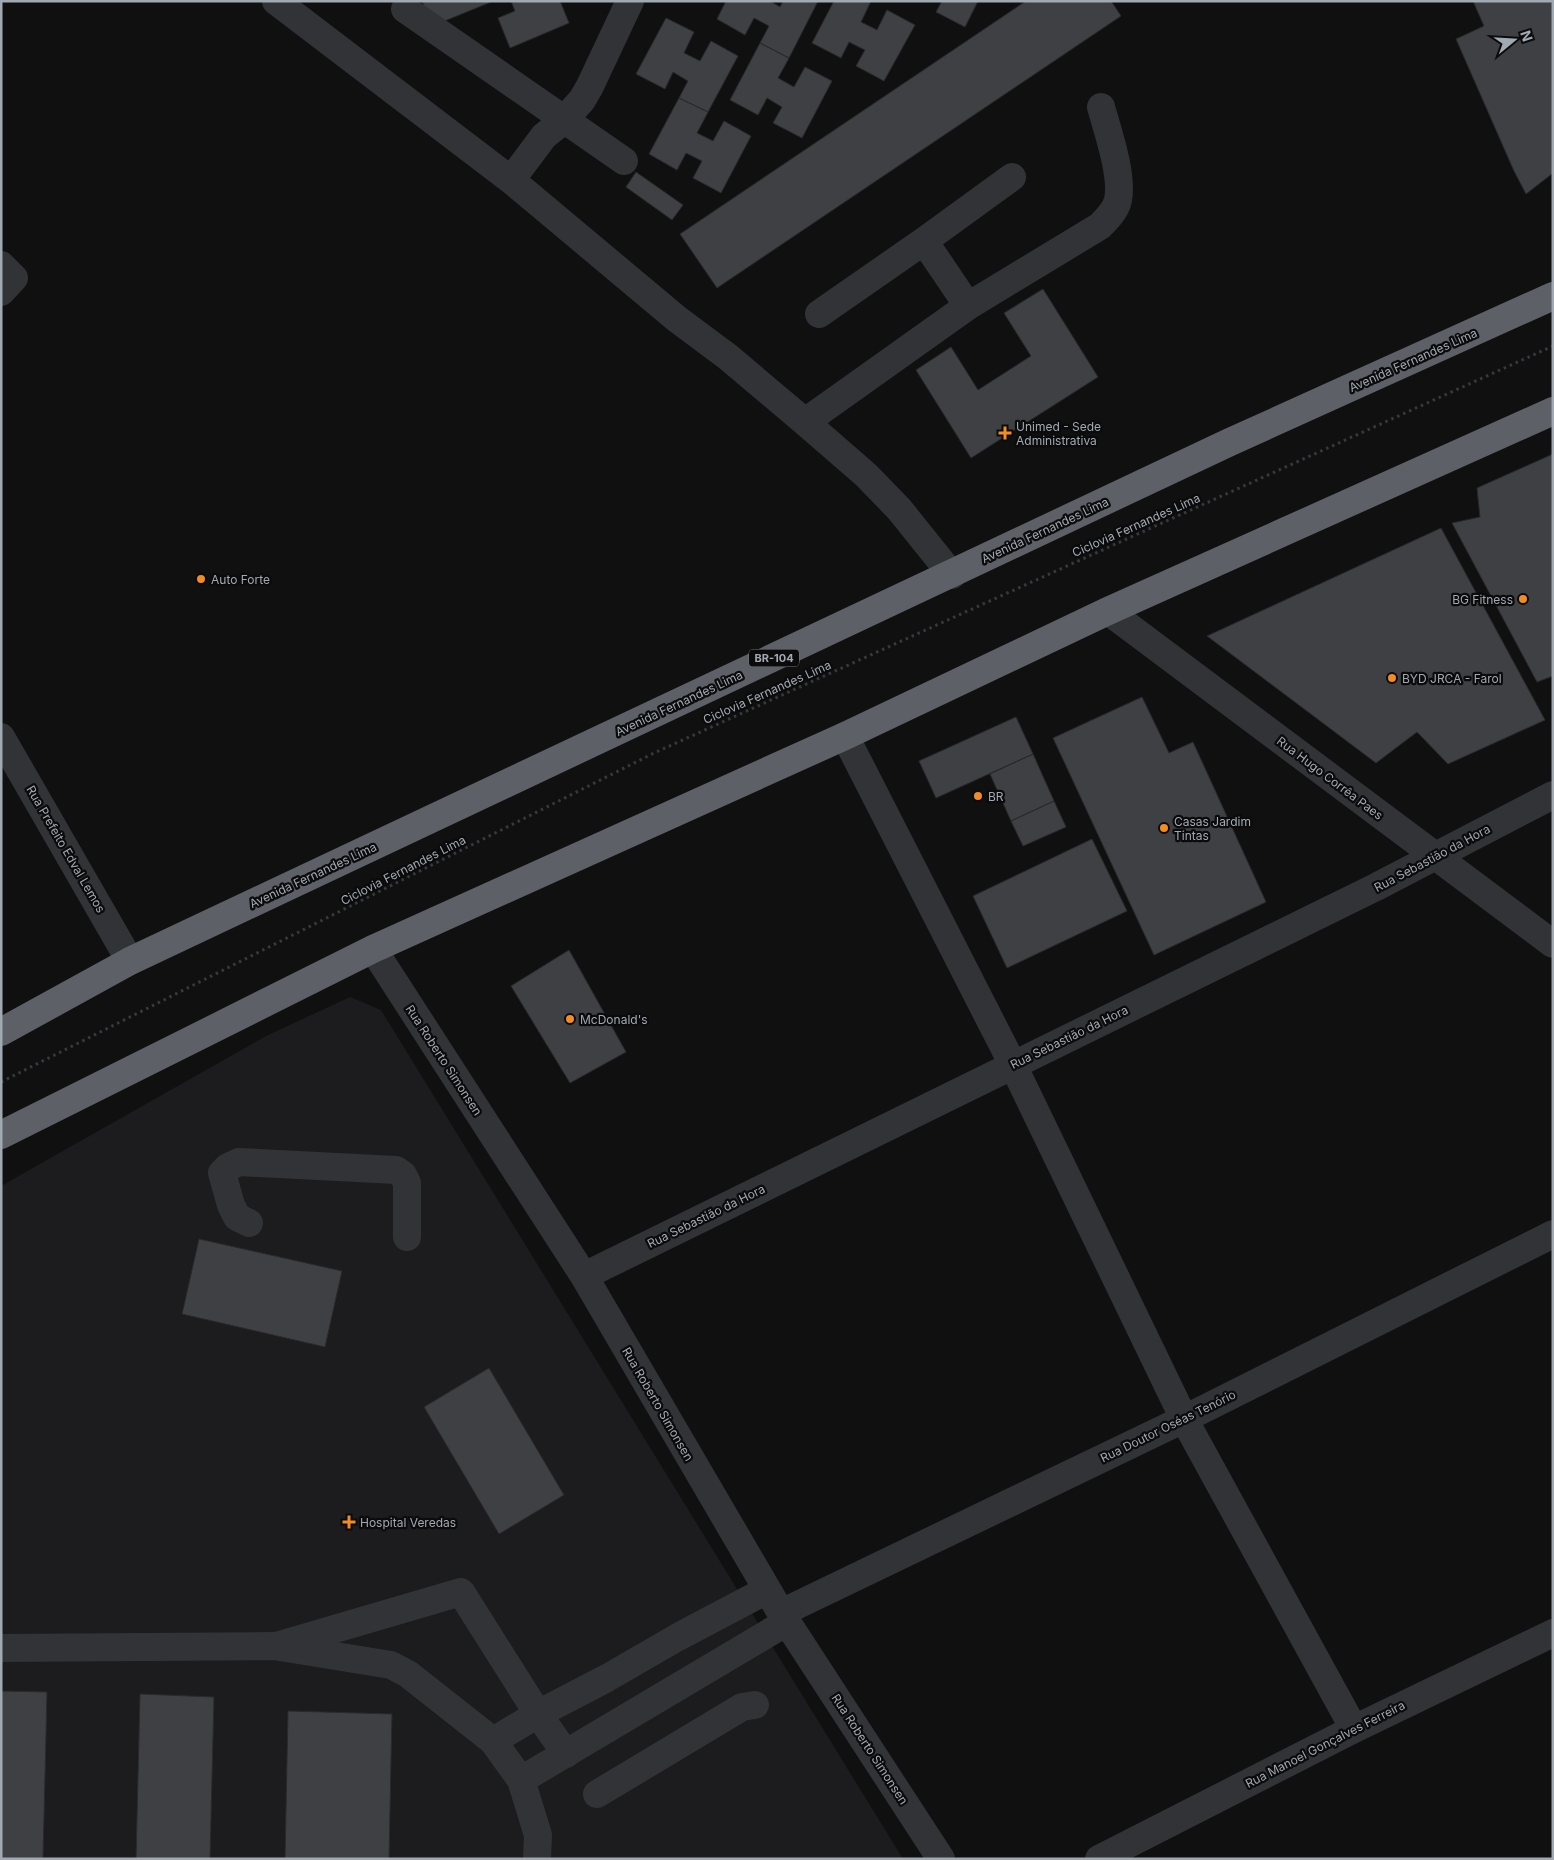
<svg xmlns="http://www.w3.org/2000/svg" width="1554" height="1860" font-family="Inter,sans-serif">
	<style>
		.built { fill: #1c1c1e }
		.building { fill: #3f4044; stroke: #2a2a2d }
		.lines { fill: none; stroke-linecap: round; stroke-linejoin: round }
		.path { stroke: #373a3d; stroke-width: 3; stroke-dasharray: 2.5 4; stroke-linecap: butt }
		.minor { stroke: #313336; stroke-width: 28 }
		.highway { stroke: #5d6167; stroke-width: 28 }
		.poi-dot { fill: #f38c27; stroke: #0b0b0c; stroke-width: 2 }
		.labels { text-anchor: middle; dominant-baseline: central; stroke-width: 4.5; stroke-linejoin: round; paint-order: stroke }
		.shield { fill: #0b0b0c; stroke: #747a80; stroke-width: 1 }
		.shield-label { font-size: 11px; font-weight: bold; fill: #a1a9b2 }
		.street-label { font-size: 12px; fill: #a1a9b2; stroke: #0b0b0c }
		.poi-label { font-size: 12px; fill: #a1a9b2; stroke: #0b0b0c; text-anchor: start }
	</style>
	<rect width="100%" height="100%" fill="#101011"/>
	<path class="built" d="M 350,997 L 381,1010 L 903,1859 L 1,1859 L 1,1186 L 266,1036 Z"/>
	<path class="building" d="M 422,1 L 491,1 L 491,2 L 432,26 Z
		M 511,1 L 560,1 L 569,23 L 510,48 L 498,18 L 515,11 Z
		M 726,1 L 770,1 L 780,7 L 783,1 L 818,1 L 789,58 L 760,43 L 769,26 L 754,18 L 745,35 L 717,19 Z
		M 834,1 L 871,1 L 861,22 L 877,30 L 887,10 L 915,25 L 884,81 L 856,66 L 865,50 L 849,42 L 841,58 L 812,43 Z
		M 942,1 L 978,1 L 965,27 L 936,12 Z
		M 1026,1 L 1111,1 L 1121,16 L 717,288 L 680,234 Z
		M 1473,1 L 1553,1 L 1553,173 L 1526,194 L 1514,171 L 1456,39 L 1484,26 Z
		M 666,18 L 694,32 L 684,53 L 700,61 L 711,41 L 738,56 L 708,112 L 679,98 L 688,81 L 673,72 L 665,89 L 636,74 Z
		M 760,43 L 789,58 L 778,78 L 794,87 L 805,67 L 832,81 L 802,138 L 773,123 L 782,107 L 767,98 L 758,115 L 730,100 Z
		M 679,98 L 708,112 L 697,133 L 713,141 L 724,121 L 751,136 L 721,193 L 693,178 L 702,161 L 686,153 L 677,170 L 649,154 Z
		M 636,172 L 683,205 L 672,220 L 626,187 Z
		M 1043,289 L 1098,377 L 971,458 L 916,370 L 951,347 L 978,390 L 1031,356 L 1004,313 Z
		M 1553,454 L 1553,676 L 1537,682 L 1452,523 L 1480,517 L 1477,488 Z
		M 1441,528 L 1545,720 L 1448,764 L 1417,732 L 1376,763 L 1207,636 Z
		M 1142,697 L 1169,753 L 1193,742 L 1266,902 L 1154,955 L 1053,738 Z
		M 1016,717 L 1033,754 L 936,798 L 919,761 Z
		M 1033,754 L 1054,801 L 1011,821 L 990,774 Z
		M 1054,801 L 1066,827 L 1023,846 L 1011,821 Z
		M 1092,839 L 1127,911 L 1007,968 L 973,896 Z
		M 569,950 L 626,1052 L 570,1083 L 511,986 Z
		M 199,1239 L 342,1271 L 325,1347 L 182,1314 Z
		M 489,1368 L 564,1495 L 499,1534 L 424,1407 Z
		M 1,1691 L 47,1692 L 43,1859 L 1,1859 Z
		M 140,1694 L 214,1697 L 210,1859 L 136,1859 Z
		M 288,1711 L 392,1714 L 389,1859 L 285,1859 Z"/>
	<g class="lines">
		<path class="path" d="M 1,1082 L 654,753 L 1553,346"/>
		<path class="minor" d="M 276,1 L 511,180 L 677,319 L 728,357 L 805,422 L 866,475 L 899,509 L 952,575
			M 405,9 L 624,161
			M 511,180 L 544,136 L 563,121 L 582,100 L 590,86 L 630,1
			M 1,265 L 14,278 L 1,292
			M 968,306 L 924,241 L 1012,177
			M 819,314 L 924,241
			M 805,422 L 968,306 L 1100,226 C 1107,219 1116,210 1118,200 C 1123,175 1108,132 1101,107
			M 1108,611 L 1553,944
			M 845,736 L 1013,1065 L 1184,1419 L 1354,1729
			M 1,737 L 130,961
			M 373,949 L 584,1276 L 781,1613 L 941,1859
			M 249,1223 L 237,1217 L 231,1205 L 222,1173 L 228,1167 L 239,1162 L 396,1170 L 403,1175 L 407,1183 L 407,1237
			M 584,1276 L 1376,887 L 1553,795
			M 781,1613 L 1184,1419 L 1553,1234
			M 280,1645 L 461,1592 L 538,1714 L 566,1754
			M 1,1648 L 274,1646 L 391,1665 L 408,1674 L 493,1741 L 521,1780 L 538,1835 L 537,1859
			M 493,1741 L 538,1714 L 607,1678 L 678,1637 L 767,1590
			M 521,1780 L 787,1622
			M 597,1794 L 742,1707 L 755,1705
			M 1099,1859 L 1354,1729 L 1553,1633"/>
		<path class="highway" d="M 1,1032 L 130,961 L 1230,442 L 1553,296
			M 1,1135 L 373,949 L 845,736 L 1108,611 L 1553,411"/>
	</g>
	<g class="poi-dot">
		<path d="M1002.5 425.5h5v5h5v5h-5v5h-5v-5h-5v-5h5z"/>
		<circle cx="201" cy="579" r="5"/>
		<circle cx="1523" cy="599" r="5"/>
		<circle cx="1392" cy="678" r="5"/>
		<circle cx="978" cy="796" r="5"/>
		<circle cx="1164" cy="828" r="5"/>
		<circle cx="570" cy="1019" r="5"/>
		<path d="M346.5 1514.5h5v5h5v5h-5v5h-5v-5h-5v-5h5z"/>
	</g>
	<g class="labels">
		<rect class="shield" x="749" y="649.5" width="50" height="17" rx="4"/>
		<g class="shield-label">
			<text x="774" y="658">BR-104</text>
		</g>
		<g class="street-label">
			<text transform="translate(1413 360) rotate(-24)">Avenida Fernandes Lima</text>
			<text transform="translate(1136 525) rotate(-24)">Ciclovia Fernandes Lima</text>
			<text transform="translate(1045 530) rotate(-25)">Avenida Fernandes Lima</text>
			<text transform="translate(767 692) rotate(-24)">Ciclovia Fernandes Lima</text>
			<text transform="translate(679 703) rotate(-25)">Avenida Fernandes Lima</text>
			<text transform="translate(1330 778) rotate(37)">Rua Hugo Corrêa Paes</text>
			<text transform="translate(66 849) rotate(60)">Rua Prefeito Edval Lemos</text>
			<text transform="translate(1432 858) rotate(-28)">Rua Sebastião da Hora</text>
			<text transform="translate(403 870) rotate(-27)">Ciclovia Fernandes Lima</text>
			<text transform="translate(313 875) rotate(-25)">Avenida Fernandes Lima</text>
			<text transform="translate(1069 1037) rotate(-26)">Rua Sebastião da Hora</text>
			<text transform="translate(444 1060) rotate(57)">Rua Roberto Simonsen</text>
			<text transform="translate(706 1216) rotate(-26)">Rua Sebastião da Hora</text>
			<text transform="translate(658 1404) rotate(60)">Rua Roberto Simonsen</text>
			<text transform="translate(1168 1426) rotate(-26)">Rua Doutor Oséas Tenório</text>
			<text transform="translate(1325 1744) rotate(-27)">Rua Manoel Gonçalves Ferreira</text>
			<text transform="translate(870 1749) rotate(57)">Rua Roberto Simonsen</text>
		</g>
		<g class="poi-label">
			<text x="1016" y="426">Unimed - Sede<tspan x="1016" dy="14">Administrativa</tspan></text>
			<text x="211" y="579">Auto Forte</text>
			<text x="1513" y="599" text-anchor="end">BG Fitness</text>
			<text x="1402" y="678">BYD JRCA - Farol</text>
			<text x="988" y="796">BR</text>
			<text x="1174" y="821">Casas Jardim<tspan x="1174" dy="14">Tintas</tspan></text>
			<text x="580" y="1019">McDonald's</text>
			<text x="360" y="1522">Hospital Veredas</text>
		</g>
	</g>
	<rect width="1554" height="1860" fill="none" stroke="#a1a9b2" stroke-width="5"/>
	<g transform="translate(1514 40) rotate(72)" stroke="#0b0b0c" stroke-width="4" paint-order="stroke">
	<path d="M0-4L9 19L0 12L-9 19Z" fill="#a1a9b2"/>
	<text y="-8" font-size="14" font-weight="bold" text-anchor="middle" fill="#a1a9b2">N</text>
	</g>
</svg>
